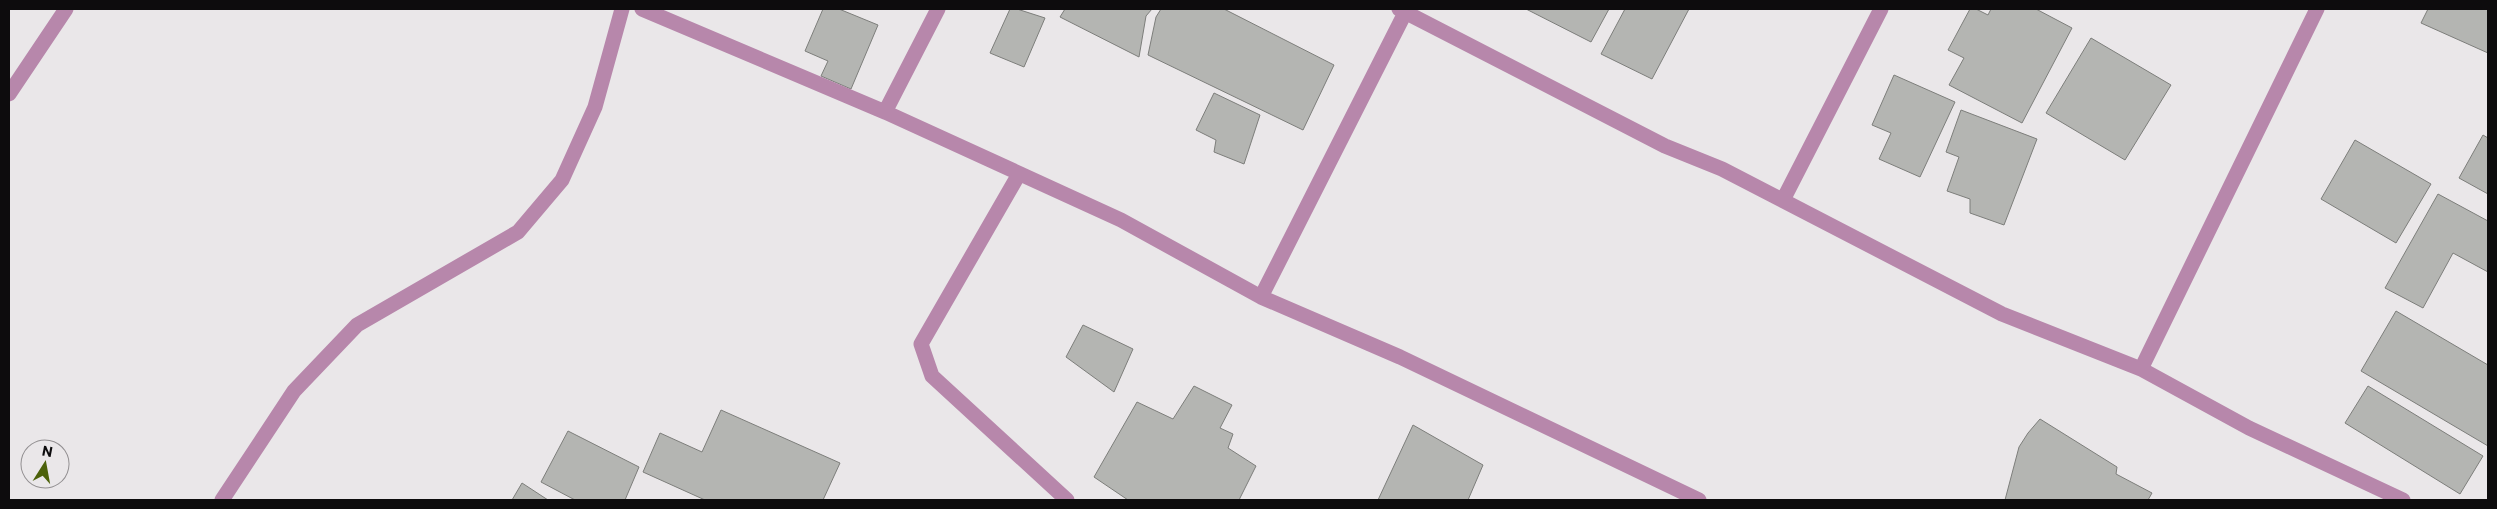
<svg xmlns="http://www.w3.org/2000/svg" width="2497" height="509" font-family="Commissioner,sans-serif">
	<style>
		.building { fill: #b4b5b2; stroke: #7d7e7b }
		.lines { fill: none; stroke-linecap: round; stroke-linejoin: round }
		.minor { stroke: #b787ab; stroke-width: 15 }
	</style>
	<rect width="100%" height="100%" fill="#eae7e9"/>
	<path class="building" d="M 823,9 L 839,9 L 878,25 L 851,89 L 821,76 L 828,61 L 805,51 Z
		M 1010,9 L 1017,9 L 1045,18 L 1024,67 L 990,53 Z
		M 1065,9 L 1152,9 L 1146,16 L 1139,57 L 1060,17 Z
		M 1161,9 L 1224,9 L 1334,65 L 1303,130 L 1148,55 L 1156,17 Z
		M 1526,9 L 1609,9 L 1591,42 Z
		M 1625,9 L 1689,9 L 1652,79 L 1601,54 Z
		M 1970,9 L 1976,9 L 1988,15 L 1991,9 L 2036,9 L 2072,28 L 2022,123 L 1949,85 L 1964,58 L 1948,50 Z
		M 2428,9 L 2488,9 L 2488,53 L 2421,23 Z
		M 2091,38 L 2171,85 L 2125,160 L 2046,113 Z
		M 1894,75 L 1955,102 L 1920,177 L 1879,159 L 1891,133 L 1872,125 Z
		M 1214,93 L 1260,115 L 1244,164 L 1214,152 L 1216,140 L 1196,130 Z
		M 1961,110 L 2037,139 L 2004,225 L 1970,213 L 1970,199 L 1947,191 L 1959,157 L 1946,152 Z
		M 2483,135 L 2488,138 L 2488,194 L 2459,178 Z
		M 2355,140 L 2431,184 L 2396,243 L 2321,199 Z
		M 2438,194 L 2488,221 L 2488,272 L 2453,253 L 2423,308 L 2385,288 Z
		M 2396,311 L 2488,365 L 2488,446 L 2361,371 Z
		M 1083,325 L 1133,349 L 1114,392 L 1066,357 Z
		M 1194,386 L 1232,405 L 1220,428 L 1233,434 L 1228,448 L 1256,466 L 1239,500 L 1128,500 L 1094,477 L 1137,402 L 1173,419 Z
		M 2368,386 L 2483,456 L 2460,494 L 2345,423 Z
		M 721,410 L 840,463 L 823,500 L 705,500 L 643,472 L 660,433 L 702,452 Z
		M 2040,419 L 2117,467 L 2116,474 L 2152,493 L 2148,500 L 2005,500 L 2019,447 L 2028,433 Z
		M 1413,425 L 1483,465 L 1468,500 L 1378,500 Z
		M 568,431 L 639,467 L 625,500 L 575,500 L 541,482 Z
		M 522,483 L 548,500 L 512,500 Z"/>
	<g class="lines">
		<path class="minor" d="M 642,9 L 885,112 L 1121,220 L 1261,297 L 1400,357 L 1699,500
			M 1399,9 L 1665,146 L 1722,169 L 2002,314 L 2141,369 L 2249,428 L 2403,500
			M 9,94 L 66,9
			M 885,112 L 938,9
			M 1019,174 L 921,344 L 932,376 L 1067,500
			M 1783,200 L 1881,9
			M 1261,297 L 1407,9
			M 2141,369 L 2317,9
			M 222,500 L 294,391 L 357,325 L 518,232 L 562,180 L 595,107 L 622,9"/>
	</g>
	<rect width="2497" height="509" fill="none" stroke="#0d0c0d" stroke-width="20"/>
	<g transform="translate(45 464) rotate(11)"><circle r="24" fill="#eae7e9" stroke="#928f91"/>
	<path d="M0-4L9 19L0 12L-9 19Z" fill="#4c610a"/>
	<text y="-8" font-size="14" font-weight="bold" text-anchor="middle" fill="#0d0c0d">N</text>
	</g>
</svg>
